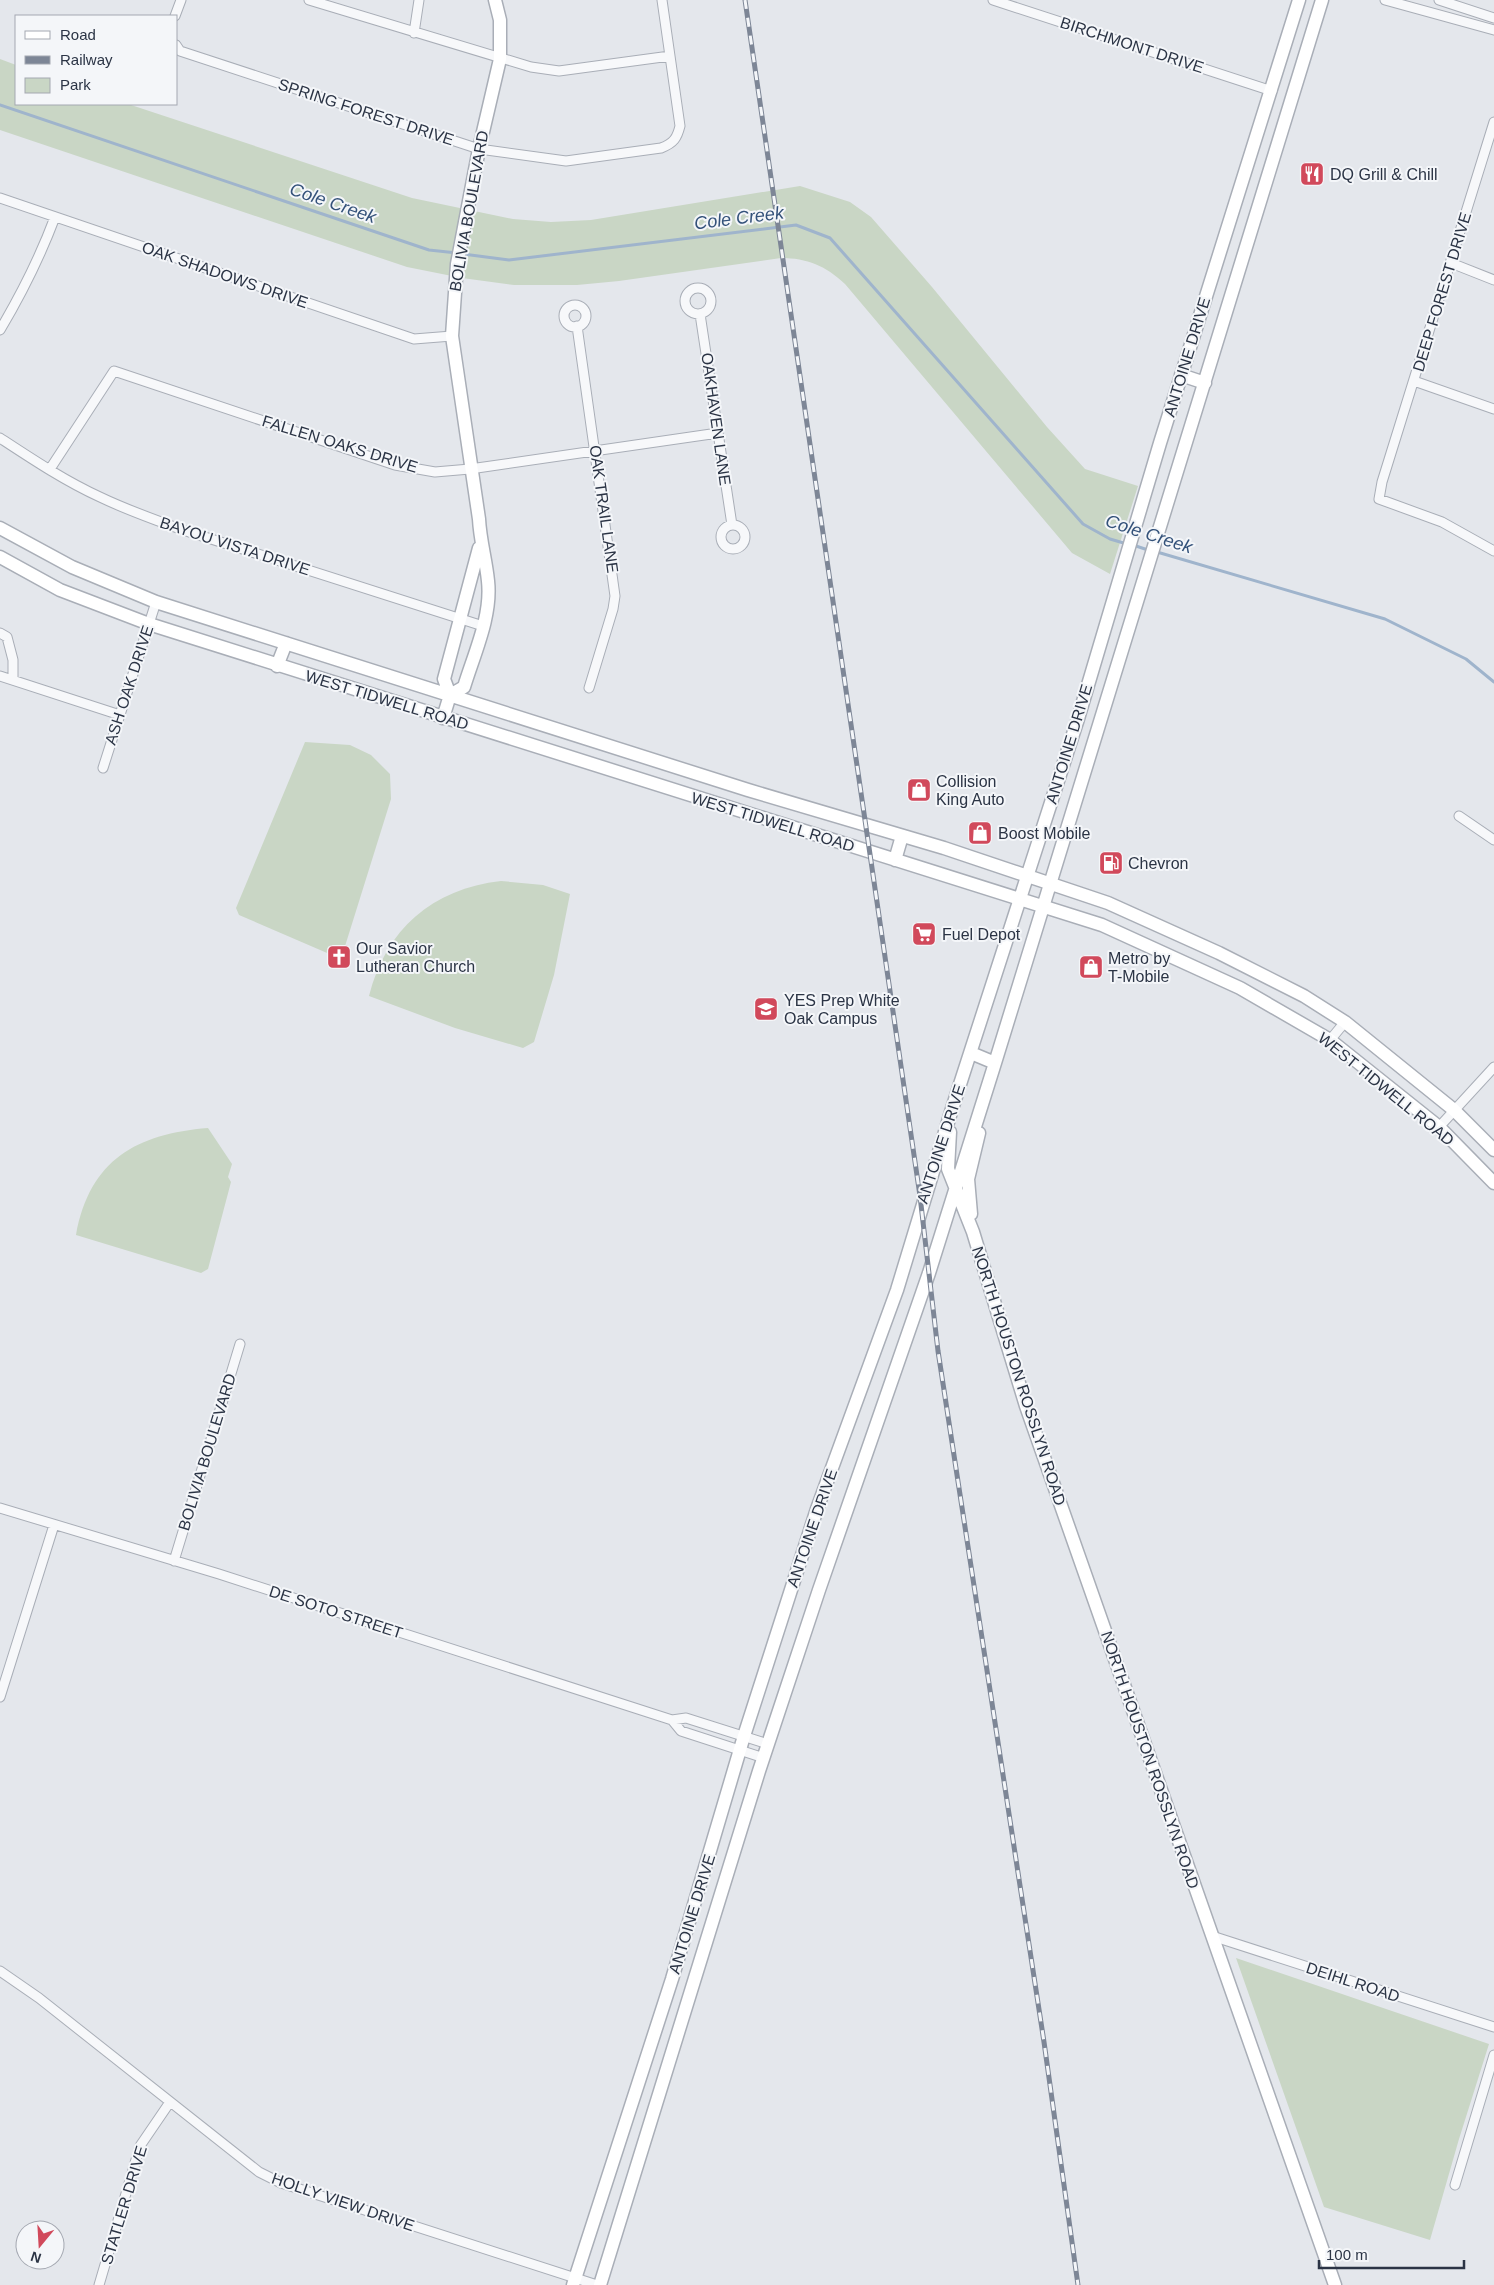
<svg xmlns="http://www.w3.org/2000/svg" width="1494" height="2285" font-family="Helvetica,sans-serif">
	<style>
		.green { fill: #c9d6c5 }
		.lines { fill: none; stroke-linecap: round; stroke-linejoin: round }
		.stream { stroke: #9fb4cc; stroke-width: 3 }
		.street-casing { stroke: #a9aeb7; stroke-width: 11 }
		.secondary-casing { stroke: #a9aeb7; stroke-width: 15 }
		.street { stroke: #f7f8fa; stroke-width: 9 }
		.secondary { stroke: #fff; stroke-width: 12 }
		.rail-casing { stroke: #7d8696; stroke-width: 5 }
		.rail { stroke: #f4f6f9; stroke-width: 3; stroke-dasharray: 9; stroke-linecap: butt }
		.labels { text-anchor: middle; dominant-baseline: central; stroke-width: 4; stroke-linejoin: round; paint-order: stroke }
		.street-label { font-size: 16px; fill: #2b3445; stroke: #f4f6f9 }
		.poi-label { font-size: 16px; fill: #2b3445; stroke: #f4f6f9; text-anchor: start }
		.water-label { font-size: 18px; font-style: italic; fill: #34527a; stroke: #f4f6f9 }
	</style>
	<rect width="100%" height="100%" fill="#e4e7ec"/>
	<path class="green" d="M 0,59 L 16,65 L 16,104 L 128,104 L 412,198 L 513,219 L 551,222 L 591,220 L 800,186 L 850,202 L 871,217 L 932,287 L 1047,427 L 1085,469 L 1138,486 L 1110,574 L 1072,553 L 845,284 C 826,266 807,258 781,258 L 619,281 L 577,285 L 514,285 L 462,278 L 407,267 L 0,130 Z
		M 305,742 L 350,745 L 371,755 L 390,774 L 391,799 L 341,959 L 239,915 L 236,908 Z
		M 501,881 L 543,885 L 570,894 L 554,975 L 534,1042 L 523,1048 L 455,1028 L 369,996 C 386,929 432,889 501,881 Z
		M 208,1128 L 232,1164 L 228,1177 L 231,1182 L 208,1269 L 201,1273 L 76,1235 C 90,1159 137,1134 208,1128 Z
		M 1236,1958 L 1489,2044 L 1459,2139 L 1430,2240 L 1324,2207 Z"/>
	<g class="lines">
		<path class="stream" d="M 0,105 L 429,250 L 457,253
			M 463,254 L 509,260 L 796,225 L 830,238 L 1083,524 L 1110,539 L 1127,544
			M 1133,545 L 1151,551
			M 1157,552 L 1385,619 L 1466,659 L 1494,682"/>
		<defs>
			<path id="street" d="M 309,0 L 531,67 L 559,71 L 670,56
				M 993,0 L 1272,91
				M 1385,0 L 1494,30
				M 1439,0 L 1494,18
				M 175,16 L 181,0
				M 414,33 L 419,0
				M 176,45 L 180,51 L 479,149 L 566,161 L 661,148 C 674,143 677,138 680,126 L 662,0
				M 1494,122 L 1382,482 L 1379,499 L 1442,522 L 1494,551
				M 0,198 L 414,339 L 452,336
				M 1451,263 L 1494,280
				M685 301a13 13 0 1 1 26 0a13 13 0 1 1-26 0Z
				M564 316a11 11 0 1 1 22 0a11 11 0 1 1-22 0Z
				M 700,314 L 732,525
				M 577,326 L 615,596 L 613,609 L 589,688
				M 0,330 C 22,293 40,257 55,217
				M 1414,381 L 1494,409
				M 0,438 C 32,459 65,481 100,497 C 127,510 155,520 183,530 L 483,626
				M 50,469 L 114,371 L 395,465 L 435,472 L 470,469 L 718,433
				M721 537a12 12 0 1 1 24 0a12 12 0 1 1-24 0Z
				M 0,633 L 7,637 L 13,660 L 13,680
				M 0,676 L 120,715
				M 103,768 L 156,602
				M 1459,816 L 1494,840
				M 1330,1040 L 1345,1022
				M 1439,1127 L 1494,1067
				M 0,1508 L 219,1574 L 672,1720 L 686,1718 L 768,1744
				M 174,1561 L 240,1344
				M 0,1697 L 54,1525
				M 672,1720 L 681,1731 L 764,1758
				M 1212,1936 L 1494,2027
				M 0,1971 L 39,1998 L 259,2172 L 281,2183 L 597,2285
				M 1455,2185 L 1494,2055
				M 99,2285 L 140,2146 L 170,2102"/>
			<path id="secondary" d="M 1181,375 L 1205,383
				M 0,528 L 72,567 L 156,602 L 748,790 L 944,848 L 1108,903 L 1219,953 L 1304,996 L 1345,1022 L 1454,1110 L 1494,1150
				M 0,557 L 60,590 L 149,624 L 1102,925 L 1240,988 L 1330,1040 L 1439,1127 L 1494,1183
				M 277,666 L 286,643
				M 450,695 L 464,687 C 474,654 492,616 488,581 C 486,560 480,540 479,519 L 452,336 L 457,264 L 479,149 L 500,59 L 500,20 L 495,0
				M 443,718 L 450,695 L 444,679 L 479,548
				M 895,860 L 902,836
				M 971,1053 L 995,1063
				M 950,1132 L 948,1169 L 973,1232 L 1026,1406 L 1335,2285
				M 971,1214 L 968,1179 L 979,1133
				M 573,2285 L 672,1979 L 744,1736 L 817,1509 L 897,1290 L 952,1109 L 1077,722 L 1160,443 L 1299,0
				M 600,2285 L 759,1771 L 819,1590 L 929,1273 L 995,1063 L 1322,0"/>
		</defs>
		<use href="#street" class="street-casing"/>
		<use href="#secondary" class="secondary-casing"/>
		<use href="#street" class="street"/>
		<use href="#secondary" class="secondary"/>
		<defs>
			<path id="rail" d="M 745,0 L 920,1196 L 938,1351 L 1044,2042 L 1078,2285"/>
		</defs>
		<use href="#rail" class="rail-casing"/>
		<use href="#rail" class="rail"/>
	</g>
	<defs>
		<symbol id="restaurant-square" viewBox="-11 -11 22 22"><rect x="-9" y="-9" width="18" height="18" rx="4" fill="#d1495b" stroke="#f4f6f9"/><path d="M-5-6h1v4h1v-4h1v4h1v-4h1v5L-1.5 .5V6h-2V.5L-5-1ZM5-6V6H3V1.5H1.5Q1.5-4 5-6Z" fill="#fff"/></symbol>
		<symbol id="shop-square" viewBox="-11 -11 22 22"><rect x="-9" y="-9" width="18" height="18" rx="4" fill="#d1495b" stroke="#f4f6f9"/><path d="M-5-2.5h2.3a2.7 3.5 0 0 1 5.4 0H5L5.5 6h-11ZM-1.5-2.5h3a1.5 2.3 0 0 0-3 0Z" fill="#fff"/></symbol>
		<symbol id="fuel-square" viewBox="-11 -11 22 22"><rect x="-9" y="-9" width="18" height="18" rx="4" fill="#d1495b" stroke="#f4f6f9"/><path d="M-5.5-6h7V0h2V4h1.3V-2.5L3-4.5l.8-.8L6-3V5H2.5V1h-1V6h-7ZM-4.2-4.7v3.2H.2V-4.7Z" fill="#fff"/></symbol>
		<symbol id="supermarket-square" viewBox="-11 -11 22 22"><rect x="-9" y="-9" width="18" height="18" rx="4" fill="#d1495b" stroke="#f4f6f9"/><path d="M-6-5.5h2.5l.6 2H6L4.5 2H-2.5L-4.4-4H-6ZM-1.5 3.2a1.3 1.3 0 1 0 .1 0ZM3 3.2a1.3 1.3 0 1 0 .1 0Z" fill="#fff"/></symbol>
		<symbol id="church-square" viewBox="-11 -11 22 22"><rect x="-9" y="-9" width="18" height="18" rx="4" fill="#d1495b" stroke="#f4f6f9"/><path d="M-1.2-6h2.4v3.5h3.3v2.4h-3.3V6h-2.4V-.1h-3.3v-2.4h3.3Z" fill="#fff"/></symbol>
		<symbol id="school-square" viewBox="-11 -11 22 22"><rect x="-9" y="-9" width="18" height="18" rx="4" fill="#d1495b" stroke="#f4f6f9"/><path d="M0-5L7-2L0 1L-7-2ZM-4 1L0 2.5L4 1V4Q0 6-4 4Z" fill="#fff"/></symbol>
	</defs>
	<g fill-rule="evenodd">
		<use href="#restaurant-square" x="1298" y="160" width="28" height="28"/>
		<use href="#shop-square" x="905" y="776" width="28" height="28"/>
		<use href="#shop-square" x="966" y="819" width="28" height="28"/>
		<use href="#fuel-square" x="1097" y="849" width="28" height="28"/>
		<use href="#supermarket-square" x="910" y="920" width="28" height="28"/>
		<use href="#church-square" x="325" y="943" width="28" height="28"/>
		<use href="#shop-square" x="1077" y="953" width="28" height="28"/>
		<use href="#school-square" x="752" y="995" width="28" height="28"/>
	</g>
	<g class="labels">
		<g class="street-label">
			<text transform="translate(1132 45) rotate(18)">BIRCHMONT DRIVE</text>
			<text transform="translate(366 112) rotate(18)">SPRING FOREST DRIVE</text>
			<text transform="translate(469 211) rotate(-80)">BOLIVIA BOULEVARD</text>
			<text transform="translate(225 275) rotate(19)">OAK SHADOWS DRIVE</text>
			<text transform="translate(1442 292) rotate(-73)">DEEP FOREST DRIVE</text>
			<text transform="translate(1187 357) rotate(-73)">ANTOINE DRIVE</text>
			<text transform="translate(716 419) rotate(82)">OAKHAVEN LANE</text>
			<text transform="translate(340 444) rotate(17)">FALLEN OAKS DRIVE</text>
			<text transform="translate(604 509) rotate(82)">OAK TRAIL LANE</text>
			<text transform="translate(235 546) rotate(18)">BAYOU VISTA DRIVE</text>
			<text transform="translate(129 685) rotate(-72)">ASH OAK DRIVE</text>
			<text transform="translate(387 700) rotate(17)">WEST TIDWELL ROAD</text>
			<text transform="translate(1069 744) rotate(-73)">ANTOINE DRIVE</text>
			<text transform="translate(773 822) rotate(17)">WEST TIDWELL ROAD</text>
			<text transform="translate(1386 1089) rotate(39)">WEST TIDWELL ROAD</text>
			<text transform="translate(941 1144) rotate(-72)">ANTOINE DRIVE</text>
			<text transform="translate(1019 1376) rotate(72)">NORTH HOUSTON ROSSLYN ROAD</text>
			<text transform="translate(207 1452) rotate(-73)">BOLIVIA BOULEVARD</text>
			<text transform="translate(812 1528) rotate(-71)">ANTOINE DRIVE</text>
			<text transform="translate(336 1612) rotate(18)">DE SOTO STREET</text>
			<text transform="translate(1150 1760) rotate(71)">NORTH HOUSTON ROSSLYN ROAD</text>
			<text transform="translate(692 1914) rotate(-73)">ANTOINE DRIVE</text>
			<text transform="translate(1353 1982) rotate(18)">DEIHL ROAD</text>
			<text transform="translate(343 2202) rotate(19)">HOLLY VIEW DRIVE</text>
			<text transform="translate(124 2205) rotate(-73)">STATLER DRIVE</text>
		</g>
		<g class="poi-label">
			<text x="1330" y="174">DQ Grill &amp; Chill</text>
			<text x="936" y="781">Collision<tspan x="936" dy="18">King Auto</tspan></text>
			<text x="998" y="833">Boost Mobile</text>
			<text x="1128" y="863">Chevron</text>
			<text x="942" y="934">Fuel Depot</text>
			<text x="356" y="948">Our Savior<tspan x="356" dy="18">Lutheran Church</tspan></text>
			<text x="1108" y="958">Metro by<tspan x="1108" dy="18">T-Mobile</tspan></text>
			<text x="784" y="1000">YES Prep White<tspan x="784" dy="18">Oak Campus</tspan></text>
		</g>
		<g class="water-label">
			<text transform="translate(333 203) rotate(19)">Cole Creek</text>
			<text transform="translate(739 218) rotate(-7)">Cole Creek</text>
			<text transform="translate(1149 534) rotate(18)">Cole Creek</text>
		</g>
	</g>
	<rect x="15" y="15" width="162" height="90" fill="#f4f6f9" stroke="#a4a8b1"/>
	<rect x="25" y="31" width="25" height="8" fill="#ffffff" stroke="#a4a8b1"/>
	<text x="60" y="40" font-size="15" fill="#2b3445">Road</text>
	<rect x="25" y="56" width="25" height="8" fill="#7d8696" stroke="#a4a8b1"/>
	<text x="60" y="65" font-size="15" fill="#2b3445">Railway</text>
	<rect x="25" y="78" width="25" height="15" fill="#c9d6c5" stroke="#a4a8b1"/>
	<text x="60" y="90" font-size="15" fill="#2b3445">Park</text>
	<g transform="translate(40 2245) rotate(198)"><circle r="24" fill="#f4f6f9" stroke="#a4a8b1"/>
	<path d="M0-4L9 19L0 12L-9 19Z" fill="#d1495b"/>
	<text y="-8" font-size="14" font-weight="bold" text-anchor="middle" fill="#2b3445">N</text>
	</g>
	<path d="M1319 2260v8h145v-8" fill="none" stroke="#2b3445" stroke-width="2.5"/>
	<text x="1326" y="2260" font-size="15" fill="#2b3445" stroke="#f4f6f9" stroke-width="4" paint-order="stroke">100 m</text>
</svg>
